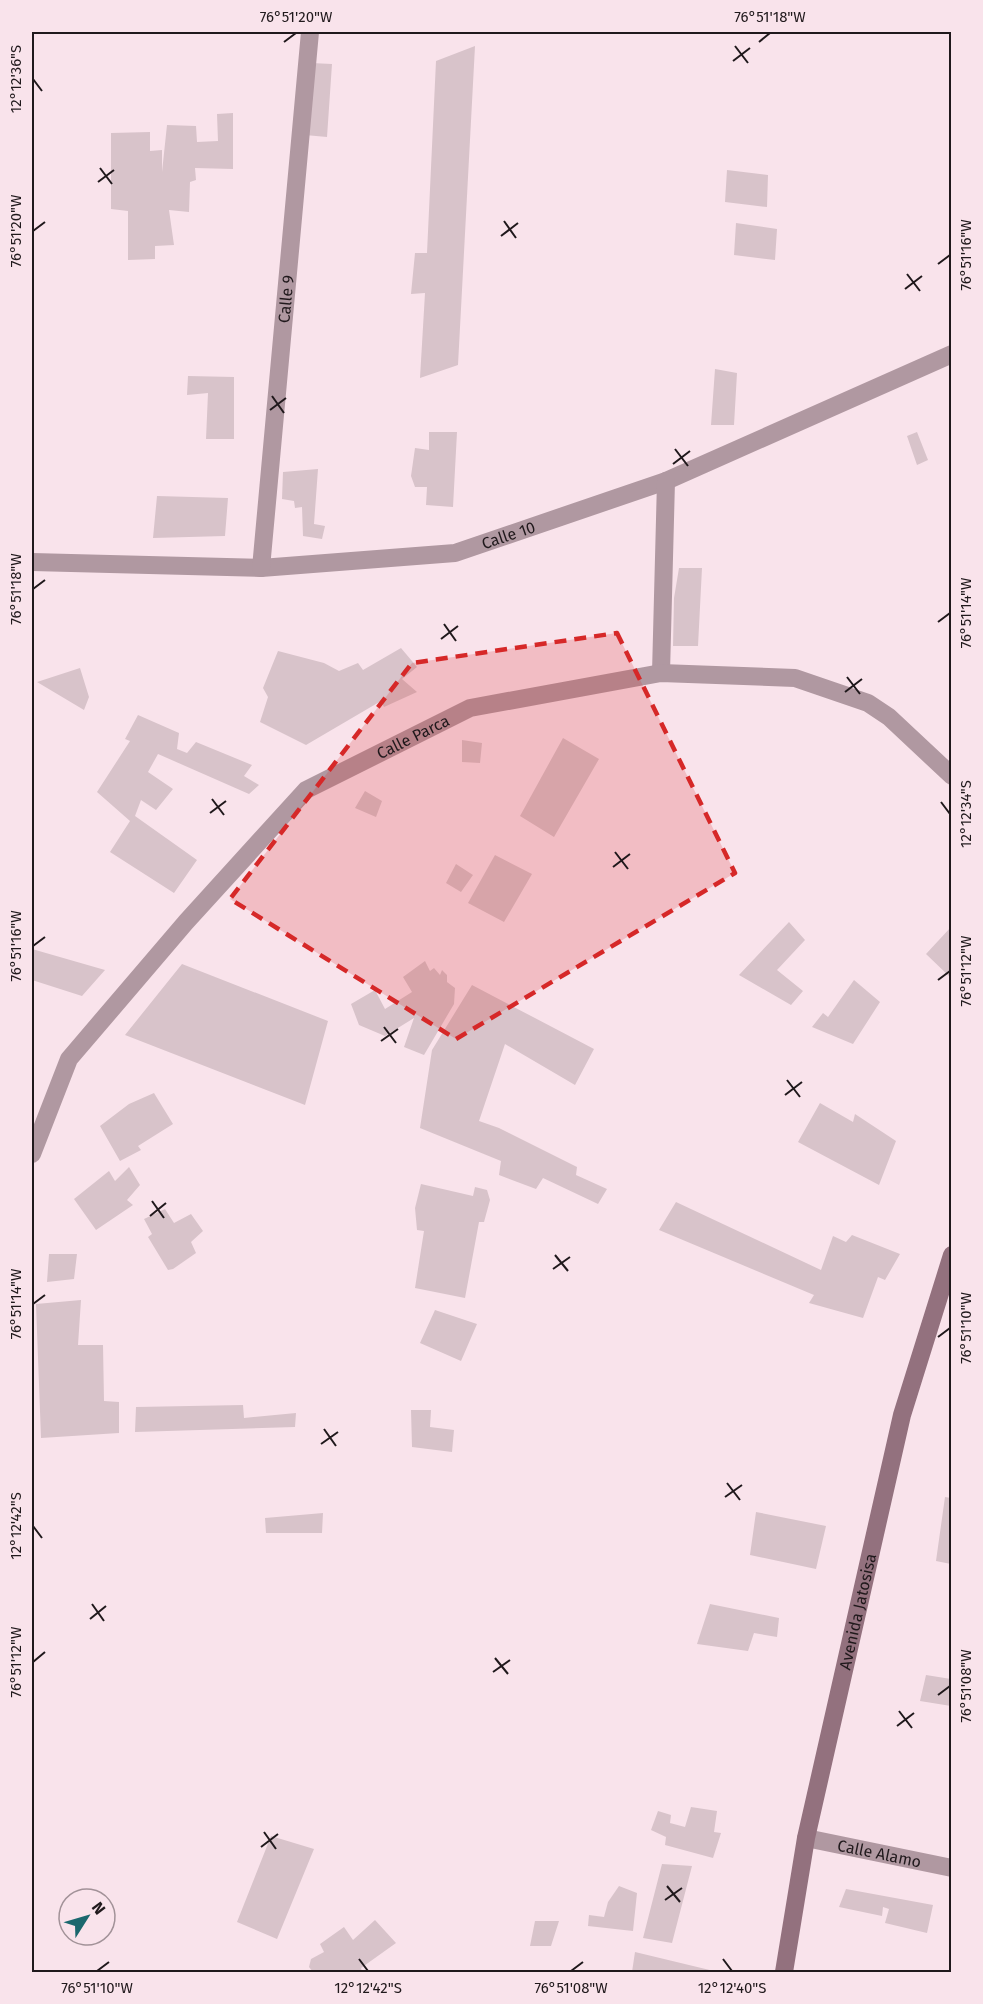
<svg xmlns="http://www.w3.org/2000/svg" width="983" height="2004" font-family="'Fira Sans',sans-serif">
	<style>
		.building { fill: #d8c3ca }
		.lines { fill: none; stroke-linecap: round; stroke-linejoin: round }
		.street { stroke: #b098a1; stroke-width: 18 }
		.secondary { stroke: #93717e; stroke-width: 18 }
		.marked { fill: #d62828; fill-opacity: 0.2; stroke: #d62828; stroke-width: 4.5; stroke-dasharray: 12 8; stroke-linejoin: round }
		.ticks { fill: none; stroke: #20191c; stroke-width: 2 }
		.labels { text-anchor: middle; dominant-baseline: central; stroke-width: 6; stroke-linejoin: round; paint-order: stroke }
		.street-label { font-size: 16px; fill: #20191c; stroke: #f9e3eb }
		.neatline { fill: none; stroke: #20191c; stroke-width: 2 }
		.ticks-label { font-size: 15px; text-anchor: middle; fill: #20191c }
	</style>
	<rect width="100%" height="100%" fill="#f9e3eb"/>
	<path class="building" d="M 475,46 L 458,365 L 420,378 L 425,293 L 411,294 L 415,253 L 427,253 L 436,61 Z
		M 311,63 L 332,64 L 327,137 L 305,135 Z
		M 233,113 L 233,169 L 195,168 L 196,180 L 190,182 L 189,212 L 169,210 L 174,245 L 155,246 L 155,259 L 128,260 L 128,211 L 111,209 L 111,133 L 150,132 L 150,151 L 162,150 L 162,172 L 167,125 L 196,126 L 197,142 L 218,141 L 217,114 Z
		M 727,170 L 768,175 L 767,207 L 725,202 Z
		M 736,223 L 777,229 L 775,260 L 734,255 Z
		M 715,369 L 737,373 L 734,425 L 711,425 Z
		M 188,376 L 234,377 L 234,439 L 206,439 L 208,393 L 187,395 Z
		M 429,432 L 457,432 L 453,507 L 426,505 L 427,487 L 415,487 L 411,476 L 415,448 L 429,450 Z
		M 917,432 L 928,460 L 917,465 L 907,436 Z
		M 318,469 L 314,524 L 325,526 L 322,539 L 303,536 L 302,507 L 295,508 L 294,501 L 282,499 L 283,472 Z
		M 157,496 L 228,498 L 225,536 L 153,538 Z
		M 679,568 L 702,568 L 698,646 L 673,646 L 674,598 Z
		M 401,648 L 417,667 L 402,679 L 417,692 L 384,707 L 381,701 L 306,745 L 260,722 L 268,697 L 263,688 L 278,651 L 324,663 L 339,671 L 358,663 L 363,670 Z
		M 80,668 L 89,697 L 84,710 L 37,682 Z
		M 138,715 L 179,733 L 177,749 L 187,753 L 196,742 L 252,765 L 244,776 L 259,785 L 249,794 L 158,754 L 148,772 L 173,789 L 156,810 L 141,800 L 135,816 L 197,860 L 174,893 L 110,852 L 130,821 L 97,792 L 130,741 L 125,739 Z
		M 563,738 L 599,759 L 554,837 L 520,816 Z
		M 462,740 L 482,743 L 480,763 L 462,762 Z
		M 365,791 L 382,801 L 376,817 L 355,808 Z
		M 495,855 L 532,874 L 504,922 L 468,903 Z
		M 456,864 L 473,875 L 461,892 L 446,883 Z
		M 789,922 L 805,940 L 777,970 L 803,991 L 791,1005 L 739,975 Z
		M 951,927 L 951,978 L 926,954 Z
		M 32,949 L 105,970 L 82,996 L 32,980 Z
		M 425,961 L 430,971 L 434,968 L 440,975 L 442,970 L 447,975 L 447,982 L 455,988 L 454,1004 L 424,1055 L 404,1047 L 414,1018 L 385,1036 L 359,1025 L 351,1004 L 375,990 L 385,1009 L 412,992 L 403,977 Z
		M 182,964 L 328,1021 L 305,1105 L 125,1035 Z
		M 854,980 L 880,1002 L 853,1044 L 812,1027 L 823,1013 L 828,1017 Z
		M 472,985 L 594,1049 L 575,1085 L 505,1044 L 479,1121 L 499,1128 L 577,1167 L 576,1175 L 607,1189 L 598,1204 L 543,1178 L 536,1189 L 499,1175 L 501,1161 L 420,1128 L 432,1050 Z
		M 154,1093 L 173,1124 L 138,1146 L 141,1150 L 120,1161 L 100,1126 L 129,1104 Z
		M 820,1103 L 853,1122 L 855,1114 L 896,1141 L 879,1185 L 798,1142 Z
		M 129,1167 L 140,1185 L 127,1200 L 133,1205 L 96,1230 L 74,1199 L 109,1171 L 115,1181 Z
		M 421,1184 L 473,1196 L 475,1187 L 487,1190 L 490,1200 L 484,1222 L 479,1222 L 465,1298 L 415,1288 L 424,1231 L 417,1230 L 415,1208 Z
		M 676,1202 L 821,1270 L 833,1236 L 846,1242 L 852,1235 L 900,1254 L 885,1280 L 878,1277 L 863,1318 L 809,1303 L 814,1295 L 659,1230 Z
		M 165,1209 L 174,1223 L 191,1214 L 203,1231 L 191,1242 L 196,1253 L 173,1269 L 168,1270 L 148,1237 L 152,1234 L 144,1219 Z
		M 49,1254 L 77,1254 L 74,1279 L 47,1282 Z
		M 81,1300 L 78,1345 L 103,1345 L 104,1401 L 119,1402 L 119,1433 L 41,1438 L 36,1304 Z
		M 435,1310 L 477,1324 L 461,1361 L 420,1343 Z
		M 243,1405 L 244,1418 L 296,1413 L 295,1427 L 135,1432 L 136,1407 Z
		M 411,1410 L 431,1410 L 430,1427 L 454,1430 L 452,1452 L 412,1447 Z
		M 945,1497 L 951,1498 L 951,1564 L 936,1561 Z
		M 756,1512 L 826,1526 L 816,1569 L 750,1555 Z
		M 323,1513 L 322,1533 L 266,1533 L 265,1518 Z
		M 710,1604 L 779,1618 L 777,1637 L 754,1633 L 748,1651 L 697,1644 Z
		M 926,1675 L 951,1679 L 951,1706 L 920,1701 Z
		M 691,1807 L 717,1811 L 714,1832 L 721,1833 L 713,1858 L 665,1845 L 666,1837 L 651,1830 L 658,1811 L 671,1815 L 670,1823 L 685,1827 Z
		M 271,1836 L 314,1849 L 277,1939 L 237,1922 Z
		M 662,1864 L 692,1866 L 672,1943 L 643,1938 Z
		M 619,1886 L 637,1893 L 633,1931 L 588,1926 L 589,1915 L 604,1917 L 608,1902 Z
		M 846,1889 L 933,1905 L 927,1933 L 885,1923 L 889,1909 L 883,1907 L 882,1916 L 839,1907 Z
		M 375,1920 L 396,1943 L 361,1968 L 362,1972 L 313,1972 L 309,1967 L 311,1959 L 324,1952 L 320,1944 L 344,1927 L 353,1940 Z
		M 535,1921 L 559,1921 L 551,1946 L 530,1946 Z
		M 635,1952 L 718,1972 L 632,1972 Z"/>
	<g class="lines">
		<g class="street">
			<path id="s1" d="M 32,562 L 261,568 L 455,553 L 666,481 L 952,354"/>
			<path id="s2" d="M 261,568 L 310,32"/>
			<path d="M 661,673 L 666,481"/>
			<path id="s3" d="M 32,1154 L 69,1059 L 186,922 L 306,790 L 470,708 L 661,673 L 795,678 L 868,703 L 889,717 L 952,776"/>
			<path id="s4" d="M 806,1838 L 952,1868"/>
		</g>
		<path class="secondary" id="s5" d="M 784,1972 L 806,1838 L 902,1415 L 952,1255"/>
	</g>
	<path class="marked" d="M 617,633 L 735,873 L 456,1039 L 230,899 L 412,663 Z"/>
	<path class="ticks" d="M 284,42 L 296,33M 759,42 L 770,33M 735,46 L 748,63M 733,61 L 750,48M 33,79 L 42,91M 100,168 L 112,184M 98,182 L 114,170M 504,221 L 516,238M 33,231 L 45,222M 501,236 L 518,223M 938,264 L 950,255M 907,274 L 920,291M 905,289 L 922,276M 272,396 L 284,413M 270,410 L 286,398M 675,449 L 688,466M 673,464 L 690,451M 33,589 L 45,580M 938,622 L 950,613M 444,624 L 456,641M 441,639 L 458,626M 847,677 L 860,694M 845,692 L 862,679M 212,799 L 224,815M 941,802 L 950,814M 210,813 L 226,801M 615,852 L 628,869M 613,867 L 630,854M 33,946 L 45,937M 938,980 L 950,971M 384,1027 L 396,1043M 381,1041 L 398,1029M 787,1080 L 800,1097M 785,1095 L 802,1082M 152,1201 L 164,1218M 150,1216 L 166,1203M 555,1255 L 568,1271M 553,1269 L 570,1257M 33,1304 L 45,1295M 938,1337 L 950,1328M 324,1429 L 336,1446M 321,1444 L 338,1432M 727,1483 L 740,1500M 725,1497 L 742,1485M 33,1526 L 42,1538M 92,1604 L 104,1621M 90,1619 L 106,1606M 495,1658 L 508,1674M 33,1662 L 45,1652M 493,1672 L 510,1660M 938,1695 L 950,1686M 899,1711 L 912,1728M 897,1726 L 914,1713M 264,1832 L 276,1849M 261,1847 L 278,1834M 667,1886 L 680,1902M 665,1900 L 682,1888M 359,1959 L 368,1971M 723,1959 L 732,1971M 97,1971 L 109,1962M 571,1971 L 583,1962"/>
	<g class="labels">
		<g class="street-label">
			<text stroke="none"><textPath href="#s2" startOffset="270">Calle 9</textPath></text>
			<text stroke="none"><textPath href="#s1" startOffset="480">Calle 10</textPath></text>
			<text stroke="none"><textPath href="#s3" startOffset="580">Calle Parca</textPath></text>
			<text stroke="none"><textPath href="#s5" startOffset="368">Avenida Jatosisa</textPath></text>
			<text stroke="none"><textPath href="#s4" startOffset="75">Calle Alamo</textPath></text>
		</g>
	</g>
	<rect width="983" height="2004" fill="none" stroke="#f9e3eb" stroke-width="66"/>
	<g transform="translate(87 1917) rotate(53)"><circle r="28" fill="#f9e3eb" stroke="#a29298" stroke-width="1.5"/>
	<path d="M0-4.5L10 22L0 15L-10 22Z" fill="#1b686e"/>
	<text y="-9" font-size="16" font-weight="bold" text-anchor="middle" fill="#20191c">N</text>
	</g>
	<rect x="33" y="33" width="917" height="1938" class="neatline"/>
	<g class="ticks-label">
		<text x="296" y="22">76°51'20"W</text>
		<text x="770" y="22">76°51'18"W</text>
		<text transform="translate(16 79) rotate(-90)" y="5">12°12'36"S</text>
		<text transform="translate(16 231) rotate(-90)" y="5">76°51'20"W</text>
		<text transform="translate(966 255) rotate(-90)" y="5">76°51'16"W</text>
		<text transform="translate(16 589) rotate(-90)" y="5">76°51'18"W</text>
		<text transform="translate(966 613) rotate(-90)" y="5">76°51'14"W</text>
		<text transform="translate(966 814) rotate(-90)" y="5">12°12'34"S</text>
		<text transform="translate(16 946) rotate(-90)" y="5">76°51'16"W</text>
		<text transform="translate(966 971) rotate(-90)" y="5">76°51'12"W</text>
		<text transform="translate(16 1304) rotate(-90)" y="5">76°51'14"W</text>
		<text transform="translate(966 1328) rotate(-90)" y="5">76°51'10"W</text>
		<text transform="translate(16 1526) rotate(-90)" y="5">12°12'42"S</text>
		<text transform="translate(16 1662) rotate(-90)" y="5">76°51'12"W</text>
		<text transform="translate(966 1686) rotate(-90)" y="5">76°51'08"W</text>
		<text x="97" y="1993">76°51'10"W</text>
		<text x="368" y="1993">12°12'42"S</text>
		<text x="571" y="1993">76°51'08"W</text>
		<text x="732" y="1993">12°12'40"S</text>
	</g>
</svg>
